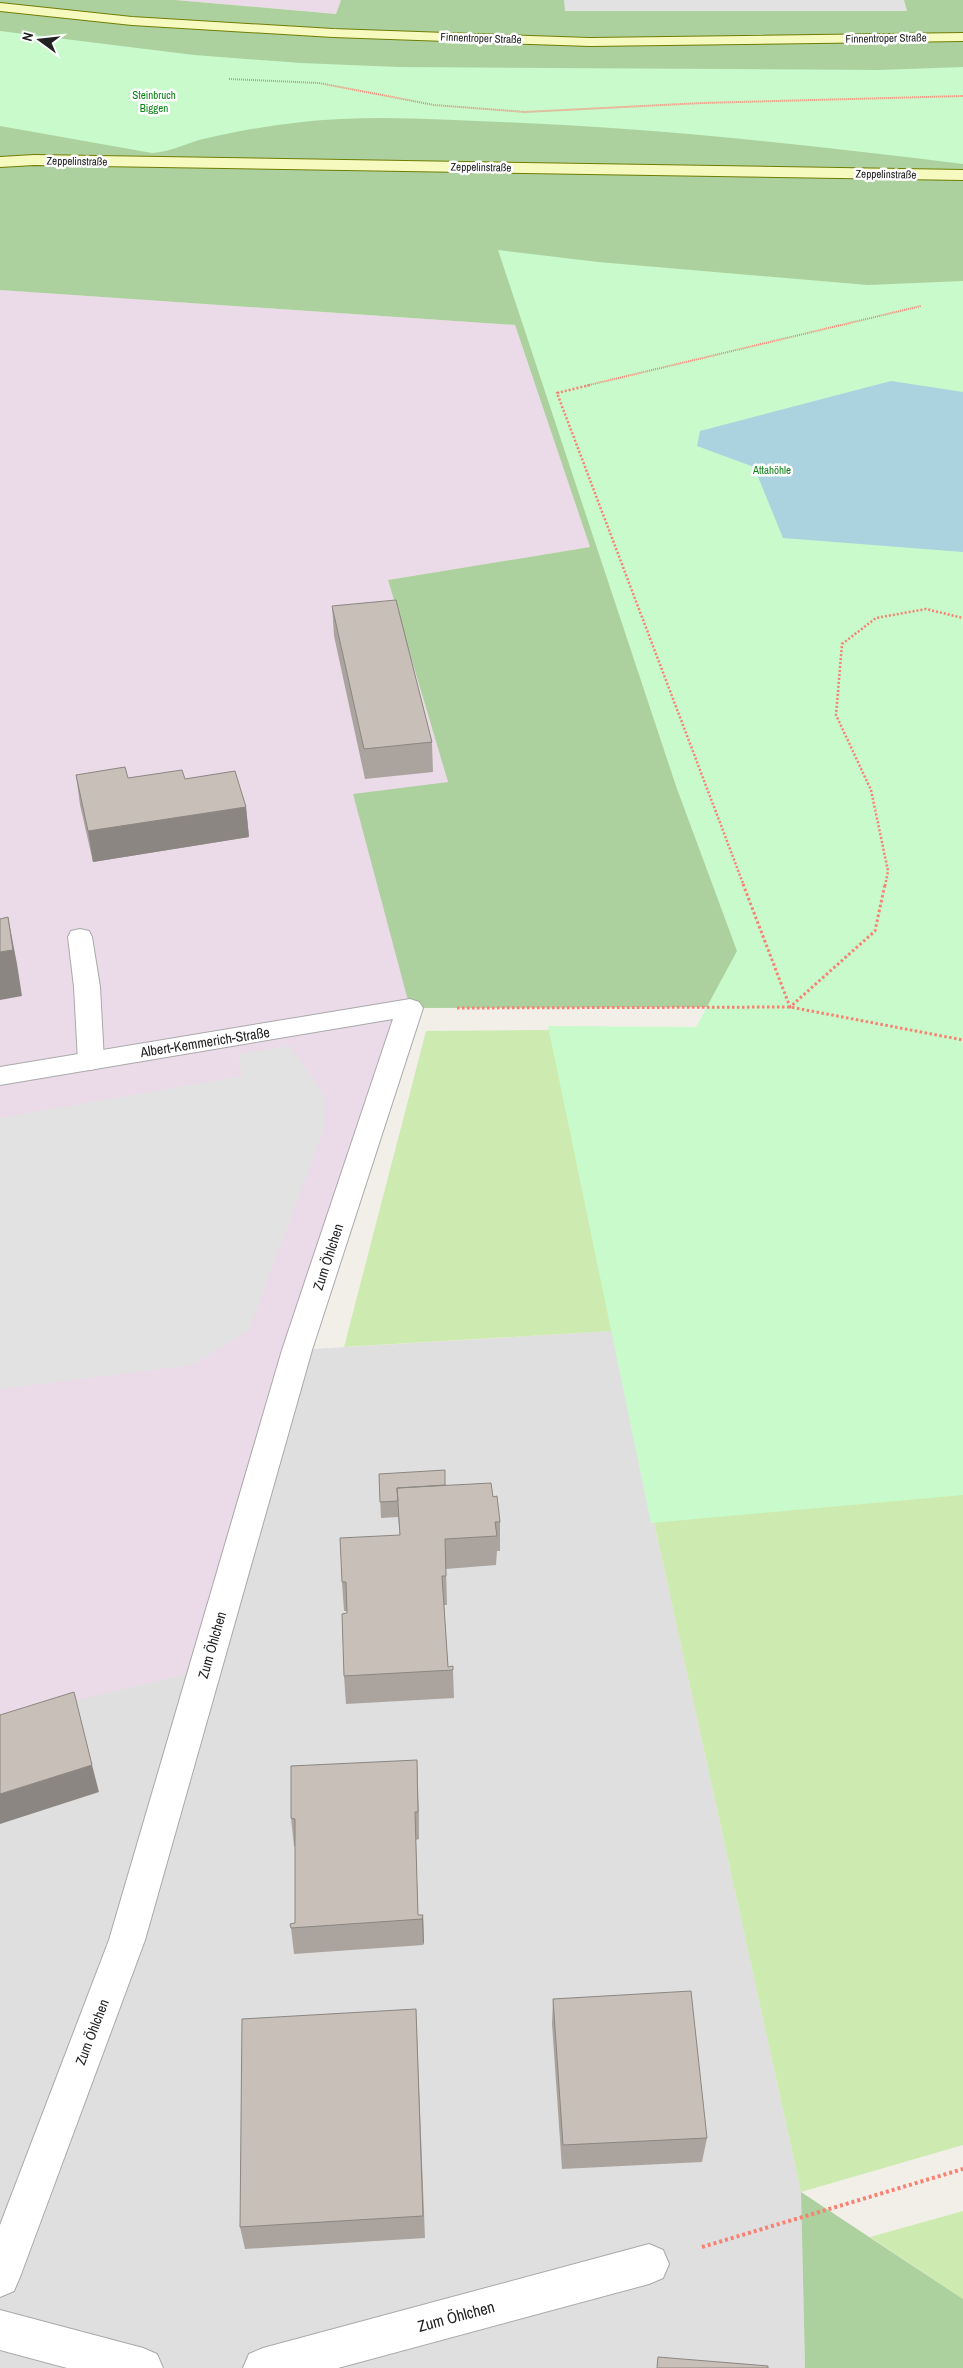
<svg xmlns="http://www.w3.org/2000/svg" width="963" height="2368" font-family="'Archivo Narrow',sans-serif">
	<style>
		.residential { fill: #e0dfdf }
		.industrial { fill: #ebdbe8 }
		.grass { fill: #cdebb0 }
		.forest { fill: #add19e }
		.park { fill: #c8facc }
		.parking { fill: #e2e2e2 }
		.water { fill: #aad3df }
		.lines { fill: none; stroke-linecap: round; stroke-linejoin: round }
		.lane-casing { stroke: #a9a9a9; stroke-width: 2 }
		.street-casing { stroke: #a9a9a9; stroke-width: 2 }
		.secondary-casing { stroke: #707d05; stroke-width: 2 }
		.path-far3 { stroke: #fa8072; stroke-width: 2; stroke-dasharray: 1 1; stroke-linecap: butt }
		.path-far2 { stroke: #fa8072; stroke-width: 2.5; stroke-dasharray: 2 2; stroke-linecap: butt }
		.path-far1 { stroke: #fa8072; stroke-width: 3; stroke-dasharray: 2.5 2.5; stroke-linecap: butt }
		.path { stroke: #fa8072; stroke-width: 4; stroke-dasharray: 3 3; stroke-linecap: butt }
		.lane { fill: #fff; fill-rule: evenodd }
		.street { fill: #fff; fill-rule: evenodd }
		.secondary { fill: #f7fabf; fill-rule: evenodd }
		.wall { fill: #aba49e }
		.shaded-wall { fill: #8b8681 }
		.building { fill: #c7bfb8; stroke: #8b8681 }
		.labels { text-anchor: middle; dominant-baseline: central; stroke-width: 5; stroke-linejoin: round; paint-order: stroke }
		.far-street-label { font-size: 11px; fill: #222; stroke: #fff }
		.far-park-label { font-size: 11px; fill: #0c8416; stroke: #fff }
		.street-label { font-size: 14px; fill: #222; stroke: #fff }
		.near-street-label { font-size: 16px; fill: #222; stroke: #fff }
	</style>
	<rect width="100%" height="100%" fill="#f2efe9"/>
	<path class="residential" d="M 612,1331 L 801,2192 L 805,2368 L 0,2368 L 0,1718 L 297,1350 Z"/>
	<path class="industrial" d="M 175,0 L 341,0 L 336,14 Z
		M 0,290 L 515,325 L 590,547 L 388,580 L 448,782 L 410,1008 L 205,1670 L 0,1718 Z"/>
	<path class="grass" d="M 829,1027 L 963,1099 L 963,2145 L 801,2192 L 612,1331 L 344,1347 L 426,1031 Z
		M 963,2211 L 963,2299 L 870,2237 Z"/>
	<path class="forest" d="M 0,0 L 175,0 L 336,14 L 341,0 L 963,0 L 963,392 L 790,1007 L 410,1008 L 353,794 L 448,782 L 388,580 L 590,547 L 515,325 L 0,290 Z
		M 801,2192 L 963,2299 L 963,2368 L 805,2368 Z"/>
	<path class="park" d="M 0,31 L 194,55 L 301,63 L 398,67 L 879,70 L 963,67 L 963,164 C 809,145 656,128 501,122 C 448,120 395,116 341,119 C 294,121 245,129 199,140 C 183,145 169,152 152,153 L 0,126 Z
		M 498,250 L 598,262 L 868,285 L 963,281 L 963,1495 L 651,1523 L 548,1026 L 696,1027 L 737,951 L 676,786 Z"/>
	<path class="parking" d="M 564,0 L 904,0 L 907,11 L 565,11 Z
		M 290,1046 L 325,1097 L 324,1128 L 249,1330 L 192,1365 L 0,1389 L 0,1118 L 242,1076 L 238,1054 Z"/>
	<path class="water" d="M 891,381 L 963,392 L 963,552 L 783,538 L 754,467 L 697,446 L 700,431 Z"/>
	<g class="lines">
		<defs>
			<path id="lane" d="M 80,929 L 89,931 L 92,937 L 100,987 L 104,1061 L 100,1067 L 91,1070 L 82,1067 L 78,1061 L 74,987 L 68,937 L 71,931 Z"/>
			<path id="street" d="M 410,999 L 419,1002 L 423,1008 L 312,1350 L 145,1940 L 20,2277 L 14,2291 L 0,2297 L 0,2225 L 109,1940 L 282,1350 L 393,1019 L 0,1085 L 0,1067 Z
				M 649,2244 L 663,2250 L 669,2264 L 663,2278 L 649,2284 L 338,2368 L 243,2368 L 249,2354 L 263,2348 Z
				M 0,2310 L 143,2348 L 157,2354 L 163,2368 L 67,2368 L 0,2350 Z"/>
			<path id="secondary" d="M 0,3 L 132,17 L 333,29 L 590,38 L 963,33 L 963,41 L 590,46 L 333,37 L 132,25 L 0,11 Z
				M 34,155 L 963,170 L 963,180 L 34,165 L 0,167 L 0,157 Z"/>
		</defs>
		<use href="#lane" class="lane-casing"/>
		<use href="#street" class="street-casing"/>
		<use href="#secondary" class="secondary-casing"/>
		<path class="path-far3" d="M 229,79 L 319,83 L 434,105 L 525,112 L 702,103 L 963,96
			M 585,386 L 921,306"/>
		<path class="path-far2" d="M 590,385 L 557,393 L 744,886
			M 885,886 L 888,871 L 871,790 L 836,715 L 842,644 L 876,618 L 926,609 L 963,618"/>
		<path class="path-far1" d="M 743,884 L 790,1007 L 875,931 L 885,884
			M 457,1008 L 790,1007 L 963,1040"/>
		<path class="path" d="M 702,2247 L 963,2169"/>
		<use href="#lane" class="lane"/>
		<use href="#street" class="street"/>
		<use href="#secondary" class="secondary"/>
	</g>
	<path class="wall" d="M 332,606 L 432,742 L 433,772 L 365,779 L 334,636 Z
		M 76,775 L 128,778 L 185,779 L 246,807 L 249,837 L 93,862 L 80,805 Z
		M 379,1474 L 445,1485 L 493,1497 L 500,1522 L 500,1551 L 497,1551 L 496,1565 L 446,1569 L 447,1605 L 444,1605 L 448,1667 L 453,1670 L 454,1698 L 346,1704 L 344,1676 L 347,1611 L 344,1611 L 342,1582 L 400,1535 L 398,1517 L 381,1518 Z
		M 417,1760 L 419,1839 L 416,1840 L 418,1915 L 423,1915 L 424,1942 L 423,1945 L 294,1954 L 291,1928 L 295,1923 L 295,1846 L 294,1846 L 291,1818 Z
		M 553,1999 L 707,2138 L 702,2162 L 562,2169 L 552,2024 Z
		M 416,2009 L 425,2238 L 245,2249 L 240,2227 Z"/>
	<path class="shaded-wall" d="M 246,807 L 249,837 L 93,862 L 88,831 Z
		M 8,917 L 17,964 L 22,996 L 0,1000 L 0,952 Z
		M 417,1760 L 418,1788 L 419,1839 L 418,1812 Z
		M 92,1765 L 99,1792 L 0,1824 L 0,1794 Z
		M 423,1915 L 424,1942 L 423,1945 L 422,1919 Z"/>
	<path class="building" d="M 396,600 L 432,742 L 364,749 L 332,606 Z
		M 125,767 L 128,778 L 182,770 L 185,779 L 235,771 L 246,807 L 88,831 L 76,775 Z
		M 8,917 L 13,950 L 0,952 L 0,919 Z
		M 445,1470 L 445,1485 L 397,1488 L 398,1501 L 380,1502 L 379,1474 Z
		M 491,1483 L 493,1497 L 497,1496 L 500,1522 L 495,1522 L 497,1536 L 445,1539 L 446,1576 L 442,1576 L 448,1667 L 453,1666 L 453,1670 L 344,1676 L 342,1614 L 347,1613 L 346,1582 L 342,1582 L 340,1538 L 400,1535 L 397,1488 Z
		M 74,1692 L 92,1765 L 0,1794 L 0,1715 Z
		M 417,1760 L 418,1812 L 415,1812 L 418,1915 L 423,1915 L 422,1919 L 291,1928 L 290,1924 L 295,1923 L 295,1819 L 291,1818 L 291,1766 Z
		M 691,1991 L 707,2138 L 563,2145 L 553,1999 Z
		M 416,2009 L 423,2216 L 240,2227 L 242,2019 Z
		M 658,2357 L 768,2366 L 768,2368 L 657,2368 Z"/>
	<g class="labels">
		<g class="far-street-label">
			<text transform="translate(481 38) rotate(2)">Finnentroper Straße</text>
			<text transform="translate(886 38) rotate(-1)">Finnentroper Straße</text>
			<text transform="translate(77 161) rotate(1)">Zeppelinstraße</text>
			<text transform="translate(481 167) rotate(1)">Zeppelinstraße</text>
			<text transform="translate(886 174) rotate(1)">Zeppelinstraße</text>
		</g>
		<g class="far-park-label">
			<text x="154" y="95">Steinbruch<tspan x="154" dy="13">Biggen</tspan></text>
			<text x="772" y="470">Attahöhle</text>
		</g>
		<g class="street-label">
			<text transform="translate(205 1042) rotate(-9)">Albert-Kemmerich-Straße</text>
			<text transform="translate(328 1257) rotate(-72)">Zum Öhlchen</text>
			<text transform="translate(212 1645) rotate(-74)">Zum Öhlchen</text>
			<text transform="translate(92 2032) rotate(-69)">Zum Öhlchen</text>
		</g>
		<g class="near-street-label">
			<text transform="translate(456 2316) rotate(-15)">Zum Öhlchen</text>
		</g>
	</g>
	<g transform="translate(40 40) rotate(285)" stroke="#ffffff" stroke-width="4" paint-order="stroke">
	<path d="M0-4L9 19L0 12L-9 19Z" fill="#222222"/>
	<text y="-8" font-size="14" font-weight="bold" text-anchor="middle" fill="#222222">N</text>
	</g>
</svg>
